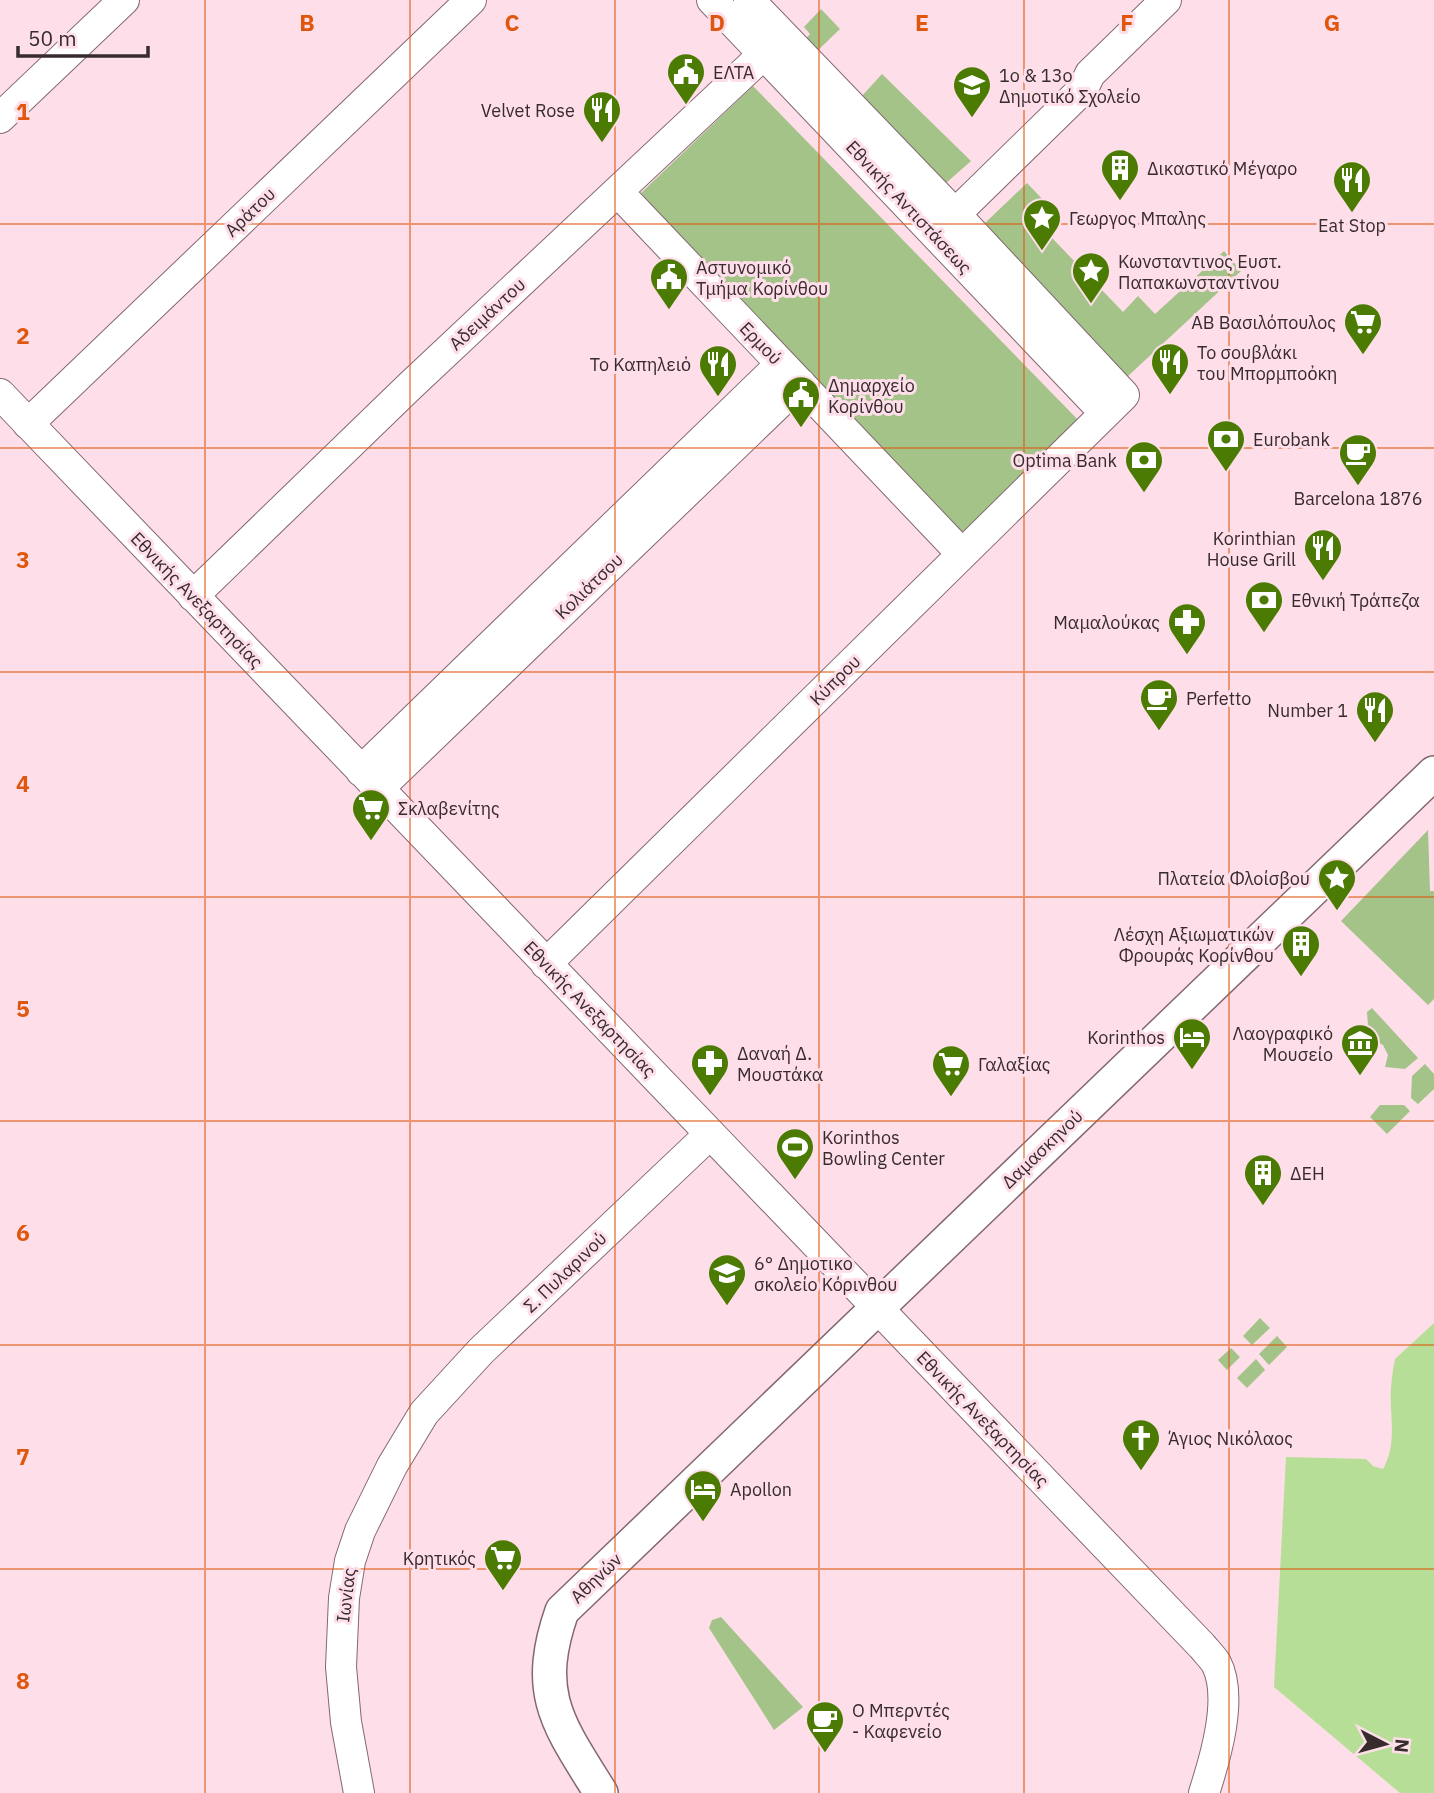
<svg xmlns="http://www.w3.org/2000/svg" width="1434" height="1793" font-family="'IBM Plex Sans',sans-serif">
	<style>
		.green { fill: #a3c389 }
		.water { fill: #b7de96 }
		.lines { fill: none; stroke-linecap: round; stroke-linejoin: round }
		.secondary-casing { stroke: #846870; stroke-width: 32 }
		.primary-casing { stroke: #846870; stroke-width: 36 }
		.secondary { stroke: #fff; stroke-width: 30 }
		.primary { stroke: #fff; stroke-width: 33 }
		.grid { fill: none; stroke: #df570e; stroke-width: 2; stroke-opacity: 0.55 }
		.labels { text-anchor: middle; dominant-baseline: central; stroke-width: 6; stroke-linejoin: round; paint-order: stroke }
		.poi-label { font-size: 18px; fill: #372b2e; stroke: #fedee8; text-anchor: start }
		.street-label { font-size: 18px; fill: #372b2e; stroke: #fedee8 }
		.grid-label { font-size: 23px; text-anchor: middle; font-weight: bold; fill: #df570e; stroke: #fedee8; stroke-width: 6; stroke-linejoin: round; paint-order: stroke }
	</style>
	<rect width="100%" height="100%" fill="#fedee8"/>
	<path class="green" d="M 821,9 L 840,29 L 814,54 L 802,43 L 810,34 L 804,27 Z
		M 882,74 L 971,161 L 945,184 L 861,97 Z
		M 753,86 L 1083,425 L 963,541 L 699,258 L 641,193 Z
		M 1027,183 L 1047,204 L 1032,217 L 1123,312 L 1138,296 L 1155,314 L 1224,251 L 1241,271 L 1127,377 L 983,225 Z
		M 1428,830 L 1430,891 L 1434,891 L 1434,999 L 1428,1005 L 1341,921 Z
		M 1372,1008 L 1418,1058 L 1405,1069 L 1385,1067 L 1388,1055 L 1383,1045 L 1369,1038 L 1367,1012 Z
		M 1425,1064 L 1434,1074 L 1434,1089 L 1418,1104 L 1411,1098 L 1412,1076 Z
		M 1380,1105 L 1404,1105 L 1410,1111 L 1387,1134 L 1370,1117 Z
		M 1260,1318 L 1270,1328 L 1252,1345 L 1243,1336 Z
		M 1277,1336 L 1287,1347 L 1269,1365 L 1259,1354 Z
		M 1231,1348 L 1240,1357 L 1227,1370 L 1218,1360 Z
		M 1256,1359 L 1265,1370 L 1247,1388 L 1237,1378 Z
		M 721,1617 L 803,1707 L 774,1730 L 709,1628 L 712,1620 Z"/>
	<path class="water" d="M 1434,1323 L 1434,1793 L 1400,1793 L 1274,1687 L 1286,1457 L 1366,1459 L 1373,1466 L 1383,1469 C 1398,1443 1389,1415 1391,1387 C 1392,1377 1393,1368 1395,1359 Z"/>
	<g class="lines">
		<defs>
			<path id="secondary" d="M 712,0 L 1105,413
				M 0,118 L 124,0
				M 618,192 L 962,554
				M 943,226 L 1083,89 L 1090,74 L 1166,0
				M 0,394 L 1202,1646 C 1207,1652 1212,1657 1216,1663 C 1234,1697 1215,1759 1204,1793
				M 28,424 L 471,0
				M 193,596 L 410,386 L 783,36
				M 361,771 L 781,364
				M 378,789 L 800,383
				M 546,964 L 1124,395 L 956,215 L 749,0
				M 359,1793 L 346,1722 L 341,1667 L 344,1598 L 350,1561 L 360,1531 L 392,1466 L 424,1413 L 481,1351 L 710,1134"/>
			<path id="primary" d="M 601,1793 C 558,1724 533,1694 562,1611 L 1434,773"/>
		</defs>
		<use href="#secondary" class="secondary-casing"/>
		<use href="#primary" class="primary-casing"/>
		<use href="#secondary" class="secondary"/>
		<use href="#primary" class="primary"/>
	</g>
	<path class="grid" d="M 205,0 L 205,1793M 410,0 L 410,1793M 615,0 L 615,1793M 819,0 L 819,1793M 1024,0 L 1024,1793M 1229,0 L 1229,1793M 0,224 L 1434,224M 0,448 L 1434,448M 0,672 L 1434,672M 0,897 L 1434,897M 0,1121 L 1434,1121M 0,1345 L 1434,1345M 0,1569 L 1434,1569"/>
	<defs>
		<symbol id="civic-pin" viewBox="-11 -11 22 30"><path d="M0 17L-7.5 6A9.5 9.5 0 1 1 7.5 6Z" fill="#4b7b02" stroke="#fedee8"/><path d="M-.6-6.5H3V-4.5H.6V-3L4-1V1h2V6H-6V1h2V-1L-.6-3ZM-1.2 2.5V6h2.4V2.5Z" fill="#fff"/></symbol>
		<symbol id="school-pin" viewBox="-11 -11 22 30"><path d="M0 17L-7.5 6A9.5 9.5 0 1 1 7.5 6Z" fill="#4b7b02" stroke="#fedee8"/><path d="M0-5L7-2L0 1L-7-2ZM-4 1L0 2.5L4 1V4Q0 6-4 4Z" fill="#fff"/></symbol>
		<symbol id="restaurant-pin" viewBox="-11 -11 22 30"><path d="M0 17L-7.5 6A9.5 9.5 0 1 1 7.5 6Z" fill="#4b7b02" stroke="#fedee8"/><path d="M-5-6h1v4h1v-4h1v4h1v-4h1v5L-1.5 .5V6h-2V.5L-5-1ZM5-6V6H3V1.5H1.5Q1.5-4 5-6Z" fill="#fff"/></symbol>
		<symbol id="building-pin" viewBox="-11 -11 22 30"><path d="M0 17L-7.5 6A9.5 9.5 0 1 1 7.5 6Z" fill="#4b7b02" stroke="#fedee8"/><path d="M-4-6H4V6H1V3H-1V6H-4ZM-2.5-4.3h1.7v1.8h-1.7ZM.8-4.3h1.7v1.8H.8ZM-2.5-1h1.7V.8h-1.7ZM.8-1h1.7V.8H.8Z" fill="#fff"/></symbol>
		<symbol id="sight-pin" viewBox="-11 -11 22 30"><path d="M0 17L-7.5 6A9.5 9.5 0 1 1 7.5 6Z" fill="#4b7b02" stroke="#fedee8"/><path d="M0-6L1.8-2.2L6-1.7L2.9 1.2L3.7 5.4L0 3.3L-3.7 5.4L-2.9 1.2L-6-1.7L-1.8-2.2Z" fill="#fff"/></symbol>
		<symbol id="supermarket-pin" viewBox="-11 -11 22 30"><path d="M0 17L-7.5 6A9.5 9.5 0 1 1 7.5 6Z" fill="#4b7b02" stroke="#fedee8"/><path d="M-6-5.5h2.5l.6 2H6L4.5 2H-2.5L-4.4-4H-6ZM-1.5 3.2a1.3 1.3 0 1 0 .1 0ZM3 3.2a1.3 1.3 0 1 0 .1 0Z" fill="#fff"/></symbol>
		<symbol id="bank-pin" viewBox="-11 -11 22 30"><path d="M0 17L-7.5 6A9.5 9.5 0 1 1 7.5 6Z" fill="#4b7b02" stroke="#fedee8"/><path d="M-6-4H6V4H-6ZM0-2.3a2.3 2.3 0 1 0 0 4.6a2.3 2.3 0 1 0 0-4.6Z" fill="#fff"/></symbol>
		<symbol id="cafe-pin" viewBox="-11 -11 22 30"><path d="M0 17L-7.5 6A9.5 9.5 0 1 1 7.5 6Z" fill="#4b7b02" stroke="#fedee8"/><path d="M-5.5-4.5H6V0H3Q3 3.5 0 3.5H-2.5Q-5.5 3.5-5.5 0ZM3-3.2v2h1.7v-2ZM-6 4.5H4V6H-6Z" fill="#fff"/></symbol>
		<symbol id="pharmacy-pin" viewBox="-11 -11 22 30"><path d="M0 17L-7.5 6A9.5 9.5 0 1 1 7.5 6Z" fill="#4b7b02" stroke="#fedee8"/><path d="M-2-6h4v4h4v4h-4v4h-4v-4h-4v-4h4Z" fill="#fff"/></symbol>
		<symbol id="hotel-pin" viewBox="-11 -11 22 30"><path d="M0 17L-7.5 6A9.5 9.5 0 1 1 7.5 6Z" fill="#4b7b02" stroke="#fedee8"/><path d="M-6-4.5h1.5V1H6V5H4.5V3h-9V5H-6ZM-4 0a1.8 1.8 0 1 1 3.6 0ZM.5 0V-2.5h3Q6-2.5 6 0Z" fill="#fff"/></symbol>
		<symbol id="museum-pin" viewBox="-11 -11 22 30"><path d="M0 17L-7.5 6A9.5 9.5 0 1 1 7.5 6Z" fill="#4b7b02" stroke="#fedee8"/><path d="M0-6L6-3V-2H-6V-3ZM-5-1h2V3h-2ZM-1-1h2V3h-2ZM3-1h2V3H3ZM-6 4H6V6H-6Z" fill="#fff"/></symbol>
		<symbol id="stadium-pin" viewBox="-11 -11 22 30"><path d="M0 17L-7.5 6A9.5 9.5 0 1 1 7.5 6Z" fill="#4b7b02" stroke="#fedee8"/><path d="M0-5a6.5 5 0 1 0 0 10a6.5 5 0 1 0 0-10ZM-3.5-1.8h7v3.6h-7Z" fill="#fff"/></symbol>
		<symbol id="church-pin" viewBox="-11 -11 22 30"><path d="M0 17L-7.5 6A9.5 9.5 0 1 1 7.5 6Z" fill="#4b7b02" stroke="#fedee8"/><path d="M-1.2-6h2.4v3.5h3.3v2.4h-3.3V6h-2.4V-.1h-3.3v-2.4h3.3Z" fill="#fff"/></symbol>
	</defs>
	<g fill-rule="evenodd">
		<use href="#civic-pin" x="664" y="50" width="44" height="60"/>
		<use href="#school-pin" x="950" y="63" width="44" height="60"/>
		<use href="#restaurant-pin" x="580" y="88" width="44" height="60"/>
		<use href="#building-pin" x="1098" y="146" width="44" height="60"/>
		<use href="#restaurant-pin" x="1330" y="158" width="44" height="60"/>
		<use href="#sight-pin" x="1020" y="196" width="44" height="60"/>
		<use href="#sight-pin" x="1069" y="249" width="44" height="60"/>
		<use href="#civic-pin" x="647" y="255" width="44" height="60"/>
		<use href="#supermarket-pin" x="1341" y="300" width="44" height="60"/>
		<use href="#restaurant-pin" x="1148" y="340" width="44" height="60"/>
		<use href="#restaurant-pin" x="696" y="342" width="44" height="60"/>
		<use href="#civic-pin" x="779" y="373" width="44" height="60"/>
		<use href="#bank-pin" x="1204" y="417" width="44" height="60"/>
		<use href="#cafe-pin" x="1336" y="431" width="44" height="60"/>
		<use href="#bank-pin" x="1122" y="438" width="44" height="60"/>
		<use href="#restaurant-pin" x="1301" y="526" width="44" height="60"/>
		<use href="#bank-pin" x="1242" y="578" width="44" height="60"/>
		<use href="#pharmacy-pin" x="1165" y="600" width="44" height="60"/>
		<use href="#cafe-pin" x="1137" y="676" width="44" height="60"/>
		<use href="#restaurant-pin" x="1353" y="688" width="44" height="60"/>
		<use href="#supermarket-pin" x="349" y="786" width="44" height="60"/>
		<use href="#sight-pin" x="1315" y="856" width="44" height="60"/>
		<use href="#building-pin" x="1279" y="922" width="44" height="60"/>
		<use href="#hotel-pin" x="1170" y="1015" width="44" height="60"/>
		<use href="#museum-pin" x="1338" y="1021" width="44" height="60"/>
		<use href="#pharmacy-pin" x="688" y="1041" width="44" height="60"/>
		<use href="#supermarket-pin" x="929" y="1042" width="44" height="60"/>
		<use href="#stadium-pin" x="773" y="1125" width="44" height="60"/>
		<use href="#building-pin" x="1241" y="1151" width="44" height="60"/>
		<use href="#school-pin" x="705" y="1251" width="44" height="60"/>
		<use href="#church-pin" x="1119" y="1416" width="44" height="60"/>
		<use href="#hotel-pin" x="681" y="1467" width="44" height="60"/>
		<use href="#supermarket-pin" x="481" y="1536" width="44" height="60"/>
		<use href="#cafe-pin" x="803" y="1698" width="44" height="60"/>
	</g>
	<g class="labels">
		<g class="poi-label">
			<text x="713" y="72">ΕΛΤΑ</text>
			<text x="999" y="75">1ο &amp; 13ο<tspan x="999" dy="21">Δημοτικό Σχολείο</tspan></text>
			<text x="575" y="110" text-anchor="end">Velvet Rose</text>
			<text x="1147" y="168">Δικαστικό Μέγαρο</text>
			<text x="1069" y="218">Γεωργος Μπαλης</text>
			<text x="1352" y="225" text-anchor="middle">Eat Stop</text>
			<text x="1118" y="261">Κωνσταντινος Ευστ.<tspan x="1118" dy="21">Παπακωνσταντίνου</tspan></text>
			<text x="696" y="267">Αστυνομικό<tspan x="696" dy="21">Τμήμα Κορίνθου</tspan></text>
			<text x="1336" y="322" text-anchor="end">ΑΒ Βασιλόπουλος</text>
			<text x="1197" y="352">Το σουβλάκι<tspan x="1197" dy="21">του Μπορμποὀκη</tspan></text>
			<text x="691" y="364" text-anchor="end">Το Καπηλειὀ</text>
			<text x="828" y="385">Δημαρχείο<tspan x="828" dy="21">Κορίνθου</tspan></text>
			<text x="1253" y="439">Eurobank</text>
			<text x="1117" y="460" text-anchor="end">Optima Bank</text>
			<text x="1358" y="498" text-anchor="middle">Barcelona 1876</text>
			<text x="1296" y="538" text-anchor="end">Korinthian<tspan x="1296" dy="21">House Grill</tspan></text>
			<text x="1291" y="600">Εθνική Τράπεζα</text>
			<text x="1160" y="622" text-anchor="end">Μαμαλούκας</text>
			<text x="1186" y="698">Perfetto</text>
			<text x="1348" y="710" text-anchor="end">Number 1</text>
			<text x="398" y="808">Σκλαβενίτης</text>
			<text x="1310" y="878" text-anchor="end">Πλατεία Φλοίσβου</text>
			<text x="1274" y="934" text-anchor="end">Λέσχη Αξιωματικών<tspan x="1274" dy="21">Φρουράς Κορίνθου</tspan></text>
			<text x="1333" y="1033" text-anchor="end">Λαογραφικό<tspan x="1333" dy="21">Μουσείο</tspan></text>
			<text x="1165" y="1037" text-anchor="end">Korinthos</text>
			<text x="737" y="1053">Δαναή Δ.<tspan x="737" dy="21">Μουστάκα</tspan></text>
			<text x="978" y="1064">Γαλαξίας</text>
			<text x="822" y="1137">Korinthos<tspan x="822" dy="21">Bowling Center</tspan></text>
			<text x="1290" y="1173">ΔΕΗ</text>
			<text x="754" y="1263">6° Δημοτικο<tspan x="754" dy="21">σκολείο Κόρινθου</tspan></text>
			<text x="1168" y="1438">Άγιος Νικόλαος</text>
			<text x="730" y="1489">Apollon</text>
			<text x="476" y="1558" text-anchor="end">Κρητικός</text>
			<text x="852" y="1710">Ο Μπερντές<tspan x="852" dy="21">- Καφενείο</tspan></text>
		</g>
		<g class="street-label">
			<text transform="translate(909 207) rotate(47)">Εθνικής Αντιστάσεως</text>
			<text transform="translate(250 212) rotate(-44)">Αράτου</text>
			<text transform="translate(487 314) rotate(-43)">Αδειμάντου</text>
			<text transform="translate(761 343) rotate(46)">Ερμού</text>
			<text transform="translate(589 586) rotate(-44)">Κολιάτσου</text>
			<text transform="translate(197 600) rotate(46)">Εθνικής Ανεξαρτησίας</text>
			<text transform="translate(835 680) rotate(-45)">Κύπρου</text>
			<text transform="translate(590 1009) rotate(46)">Εθνικής Ανεξαρτησίας</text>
			<text transform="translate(1042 1149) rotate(-44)">Δαμασκηνού</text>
			<text transform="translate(565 1272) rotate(-44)">Σ. Πυλαρινού</text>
			<text transform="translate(983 1419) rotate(46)">Εθνικής Ανεξαρτησίας</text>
			<text transform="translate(596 1578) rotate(-44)">Αθηνών</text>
			<text transform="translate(346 1595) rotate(-83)">Ιωνίας</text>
		</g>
	</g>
	<g class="grid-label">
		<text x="307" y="31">B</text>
		<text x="512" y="31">C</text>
		<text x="717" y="31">D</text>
		<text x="922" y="31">E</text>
		<text x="1127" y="31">F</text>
		<text x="1332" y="31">G</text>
		<text x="23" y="120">1</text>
		<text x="23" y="344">2</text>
		<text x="23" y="568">3</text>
		<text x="23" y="792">4</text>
		<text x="23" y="1017">5</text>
		<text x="23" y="1241">6</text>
		<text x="23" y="1465">7</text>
		<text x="23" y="1689">8</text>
	</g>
	<g transform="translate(1385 1744) rotate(96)" stroke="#fedee8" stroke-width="5" paint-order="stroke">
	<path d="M0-5L12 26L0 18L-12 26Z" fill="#372b2e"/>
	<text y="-10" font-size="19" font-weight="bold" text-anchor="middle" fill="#372b2e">N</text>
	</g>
	<path d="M18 46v10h130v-10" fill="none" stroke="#372b2e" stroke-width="3.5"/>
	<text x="28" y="46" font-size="21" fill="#372b2e" stroke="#fedee8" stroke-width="5" paint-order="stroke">50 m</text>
</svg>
